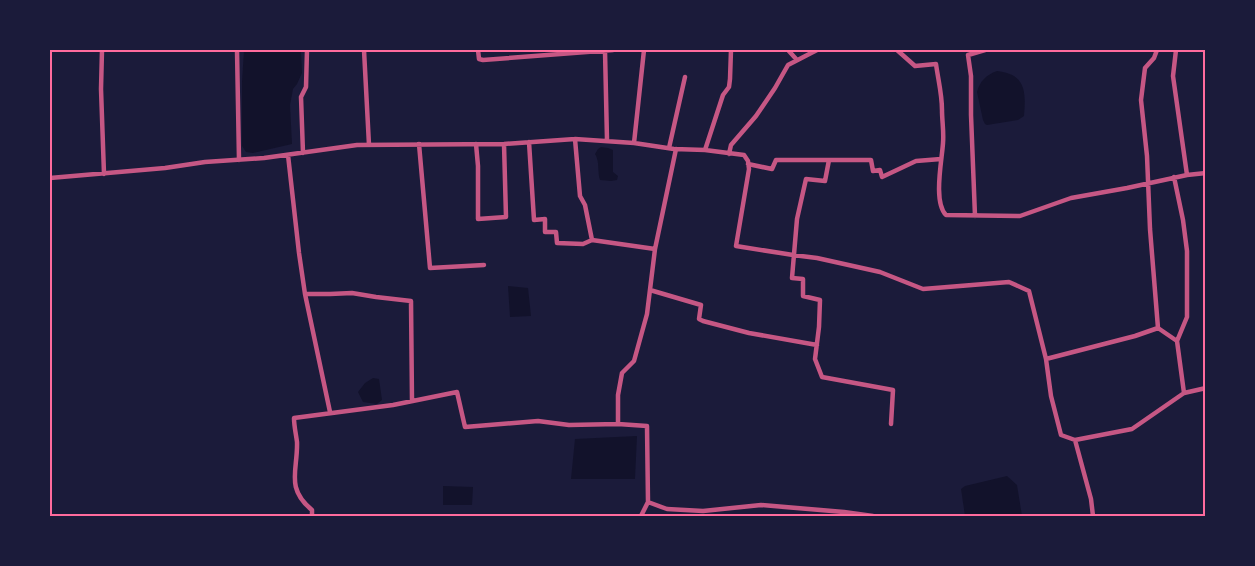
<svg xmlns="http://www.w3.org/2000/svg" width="1255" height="566" font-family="'Fira Sans Condensed',sans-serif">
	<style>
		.water { fill: #12122b }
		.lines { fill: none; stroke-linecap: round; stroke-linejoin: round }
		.minor { stroke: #c65784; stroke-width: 4.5 }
		.neatline { fill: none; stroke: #ff6b9d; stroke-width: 2 }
	</style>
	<rect width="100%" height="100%" fill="#1b1b3a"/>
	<path class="water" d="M 244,50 L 298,50 L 301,52 L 302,73 L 297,84 L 293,89 L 290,105 L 292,144 L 253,153 L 246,152 L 242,146 L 242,82 Z
		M 997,71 C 1026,74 1026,92 1024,116 L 1018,120 L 987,125 L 985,124 L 983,120 L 977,92 C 980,81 986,75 997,71 Z
		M 601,147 L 608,148 L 613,150 L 613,172 L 618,176 L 617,180 L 611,181 L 600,180 C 597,171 600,162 595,154 L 598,149 Z
		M 508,286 L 528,288 L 531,316 L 510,317 Z
		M 373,378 L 379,379 L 382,400 L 377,404 L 363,402 L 358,392 L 365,383 Z
		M 637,436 L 635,479 L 571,479 L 575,439 Z
		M 1007,476 L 1017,485 L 1022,516 L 965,516 L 961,489 L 965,486 Z
		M 443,486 L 473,487 L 472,505 L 443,505 Z"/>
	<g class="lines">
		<path class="minor" d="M 102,50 L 101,89 L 104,174
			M 237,50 L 239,160
			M 364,50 L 369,145
			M 478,50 L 479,59 L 483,60 L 613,50
			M 788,50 L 797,60
			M 897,50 L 915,66 L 936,64 C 938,79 942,94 942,110 C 942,121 944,132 943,143 C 942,160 933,202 946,215 L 1020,216 L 1071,198 L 1127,188 L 1187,175 L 1206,173
			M 1176,50 L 1173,76 L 1187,175
			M 605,51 L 607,140
			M 575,139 L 580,196 L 585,205 L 592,240
			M 529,142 L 534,220 L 545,219 L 545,232 L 556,232 L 557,243 L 583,244 L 592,240 L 655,249
			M 634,143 L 644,50
			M 419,144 L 430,268 L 484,265
			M 476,144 L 478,166 L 478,219 L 506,217 L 504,144
			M 669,148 L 685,77
			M 705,150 L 723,95 L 729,87 L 730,79 L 731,50
			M 303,153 L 301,97 L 306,87 L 307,50
			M 729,154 L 731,145 L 756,116 L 775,88 L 788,65 L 817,50
			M 288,155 L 299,253 L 305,294 L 330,412
			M 748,164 L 772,169 L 776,160 L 829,160
			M 1174,177 L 1183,220 L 1187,251 L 1187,317 L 1177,341
			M 50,178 L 165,168 L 205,162 L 264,158 L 357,145 L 504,144 L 575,139 L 634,143 L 674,149 L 705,150 L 744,155 L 748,161 L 749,169 L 736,246 L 793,255 L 817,258 L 880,272 L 923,289 L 1009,282 L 1029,291 L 1046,359 L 1051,396 L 1061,435 L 1075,440 L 1132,429 L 1184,393 L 1206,388
			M 975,216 L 971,115 L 971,76 L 968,55 L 985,50
			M 650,290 L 701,305 L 699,319 L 703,321 L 749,333 L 817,345
			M 305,294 L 330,294 L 352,293 L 376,297 L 411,301 L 412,401
			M 1158,328 L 1177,341 L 1184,393
			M 1046,359 L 1135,336 L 1158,328 L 1150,229 L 1147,156 L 1141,100 L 1145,68 L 1154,58 L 1157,50
			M 618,424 L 618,395 L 622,373 L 634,361 L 647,314 L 655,249 L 676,149
			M 891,424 L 893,390 L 822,377 L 815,359 L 819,327 L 820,300 L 803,296 L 803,279 L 792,278 L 797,219 L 806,179 L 825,181 L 829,160 L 871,160 L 873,171 L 880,170 L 882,177 L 916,161 L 941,159
			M 1075,440 L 1091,499 L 1093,516
			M 312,516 L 312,510 C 285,488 298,470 297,442 C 296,434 294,426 294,418 L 393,405 L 457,392 L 465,427 L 538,421 L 569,425 L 618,424 L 647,426 L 648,502 L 667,509 L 703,511 L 761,505 L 844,512 L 873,516
			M 641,516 L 648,502"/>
	</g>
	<rect width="1255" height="566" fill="none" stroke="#1b1b3a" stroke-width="102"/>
	<rect x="51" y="51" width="1153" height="464" class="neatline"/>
</svg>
